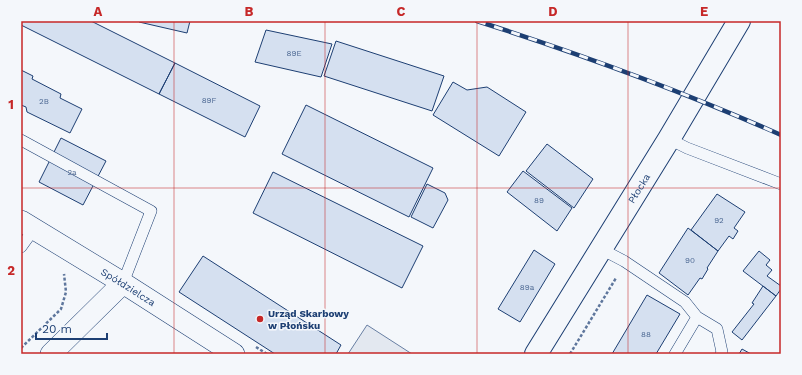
<svg xmlns="http://www.w3.org/2000/svg" width="802" height="375" font-family="'Work Sans',sans-serif">
	<style>
		.parking { fill: #e3e8f0; stroke: #687fa3 }
		.building { fill: #d5e0f0; stroke: #1d3f73 }
		.lines { fill: none; stroke-linecap: round; stroke-linejoin: round }
		.service-casing { stroke: #1d3f73; stroke-width: 12 }
		.minor-casing { stroke: #1d3f73; stroke-width: 22 }
		.tertiary-casing { stroke: #1d3f73; stroke-width: 24 }
		.path { stroke: #5e769c; stroke-width: 2.5; stroke-dasharray: 3 2; stroke-linecap: butt }
		.service { stroke: #f4f7fb; stroke-width: 11 }
		.minor { stroke: #f4f7fb; stroke-width: 21 }
		.tertiary { stroke: #f4f7fb; stroke-width: 22 }
		.rail-casing { stroke: #1d3f73; stroke-width: 4.5 }
		.rail { stroke: #f4f7fb; stroke-width: 3; stroke-dasharray: 9; stroke-linecap: butt }
		.grid { fill: none; stroke: #c62828; stroke-width: 1; stroke-opacity: 0.55 }
		.poi-dot { fill: #c62828; stroke: #f4f7fb; stroke-width: 1.5 }
		.labels { text-anchor: middle; dominant-baseline: central; stroke-width: 3; stroke-linejoin: round; paint-order: stroke }
		.number-label { font-size: 8px; fill: #4b6792 }
		.street-label { font-size: 10px; fill: #1d3f73; stroke: #f4f7fb }
		.poi-label { font-size: 10px; font-weight: bold; fill: #1d3f73; stroke: #f4f7fb; text-anchor: start }
		.neatline { fill: none; stroke: #c62828; stroke-width: 1.5 }
		.grid-label { font-size: 13px; text-anchor: middle; font-weight: bold; fill: #c62828 }
	</style>
	<rect width="100%" height="100%" fill="#f4f7fb"/>
	<path class="parking" d="M 367,325 L 412,354 L 348,354 Z"/>
	<path class="building" d="M 21,21 L 91,21 L 175,63 L 159,94 L 21,25 Z
		M 139,21 L 190,21 L 187,33 L 139,22 Z
		M 266,30 L 332,44 L 321,77 L 255,62 Z
		M 336,41 L 444,76 L 432,111 L 324,76 Z
		M 175,63 L 260,106 L 245,137 L 159,94 Z
		M 21,70 L 33,76 L 32,79 L 61,94 L 60,98 L 82,109 L 70,133 L 27,112 L 26,107 L 21,105 Z
		M 453,82 L 467,90 L 487,87 L 526,112 L 499,156 L 433,115 Z
		M 306,105 L 433,168 L 409,217 L 282,154 Z
		M 61,138 L 106,161 L 83,205 L 39,182 Z
		M 547,144 L 593,179 L 574,208 L 526,171 Z
		M 523,171 L 572,208 L 557,231 L 507,192 Z
		M 273,172 L 423,246 L 402,288 L 253,213 Z
		M 427,184 L 445,193 L 448,200 L 433,228 L 411,217 Z
		M 717,194 L 745,212 L 734,228 L 738,231 L 733,239 L 729,236 L 718,251 L 691,230 Z
		M 688,228 L 718,251 L 707,268 L 708,269 L 702,279 L 700,278 L 688,295 L 659,273 Z
		M 534,250 L 555,264 L 520,322 L 498,309 Z
		M 759,251 L 770,260 L 766,265 L 772,270 L 767,276 L 781,286 L 781,289 L 776,296 L 743,271 Z
		M 203,256 L 341,345 L 336,354 L 275,354 L 179,292 Z
		M 763,286 L 776,296 L 742,340 L 732,332 L 754,304 L 752,303 Z
		M 647,295 L 680,314 L 656,354 L 612,354 Z
		M 742,349 L 751,354 L 739,354 Z"/>
	<g class="lines">
		<defs>
			<path id="service" d="M 669,139 L 687,148 L 781,184
				M 21,140 L 151,211 L 123,283
				M 21,247 L 34,229
				M 601,249 L 624,261 L 685,302 L 697,317 L 675,354
				M 697,317 L 717,329 L 722,352 L 721,354"/>
			<g id="minor">
				<path id="s1" d="M 21,221 L 123,283 L 234,354"/>
				<path d="M 51,354 L 123,283"/>
			</g>
			<g id="tertiary">
				<path id="s2" d="M 536,354 L 669,139 L 739,21"/>
			</g>
		</defs>
		<use href="#service" class="service-casing"/>
		<use href="#minor" class="minor-casing"/>
		<use href="#tertiary" class="tertiary-casing"/>
		<path class="path" d="M 256,347 L 267,354
			M 21,348 L 61,309 L 66,292 L 64,274
			M 570,354 L 616,278"/>
		<use href="#service" class="service"/>
		<use href="#minor" class="minor"/>
		<use href="#tertiary" class="tertiary"/>
		<defs>
			<path id="rail" d="M 477,21 C 580,54 682,91 781,135"/>
		</defs>
		<use href="#rail" class="rail-casing"/>
		<use href="#rail" class="rail"/>
	</g>
	<path class="grid" d="M 174,21 L 174,354M 325,21 L 325,354M 477,21 L 477,354M 628,21 L 628,354M 21,188 L 781,188"/>
	<circle class="poi-dot" cx="260" cy="319" r="4"/>
	<g class="labels">
		<g class="number-label">
			<text x="294" y="53">89E</text>
			<text x="209" y="100">89F</text>
			<text x="44" y="101">2B</text>
			<text x="72" y="172">2a</text>
			<text x="539" y="200">89</text>
			<text x="719" y="220">92</text>
			<text x="690" y="260">90</text>
			<text x="527" y="287">89a</text>
			<text x="646" y="334">88</text>
		</g>
		<g class="street-label">
			<text stroke="none"><textPath href="#s2" startOffset="195">Płocka</textPath></text>
			<text stroke="none"><textPath href="#s1" startOffset="126">Spółdzielcza</textPath></text>
		</g>
		<g class="poi-label">
			<text x="268" y="313">Urząd Skarbowy<tspan x="268" dy="12">w Płońsku</tspan></text>
		</g>
	</g>
	<rect width="802" height="375" fill="none" stroke="#f4f7fb" stroke-width="44"/>
	<path d="M36 333v6h71v-6" fill="none" stroke="#1d3f73" stroke-width="2"/>
	<text x="42" y="333" font-size="12" fill="#1d3f73" stroke="#f4f7fb" stroke-width="3" paint-order="stroke">20 m</text>
	<rect x="22" y="22" width="758" height="331" class="neatline"/>
	<g class="grid-label">
		<text x="98" y="16">A</text>
		<text x="249" y="16">B</text>
		<text x="401" y="16">C</text>
		<text x="553" y="16">D</text>
		<text x="704" y="16">E</text>
		<text x="11" y="109">1</text>
		<text x="11" y="275">2</text>
	</g>
</svg>
